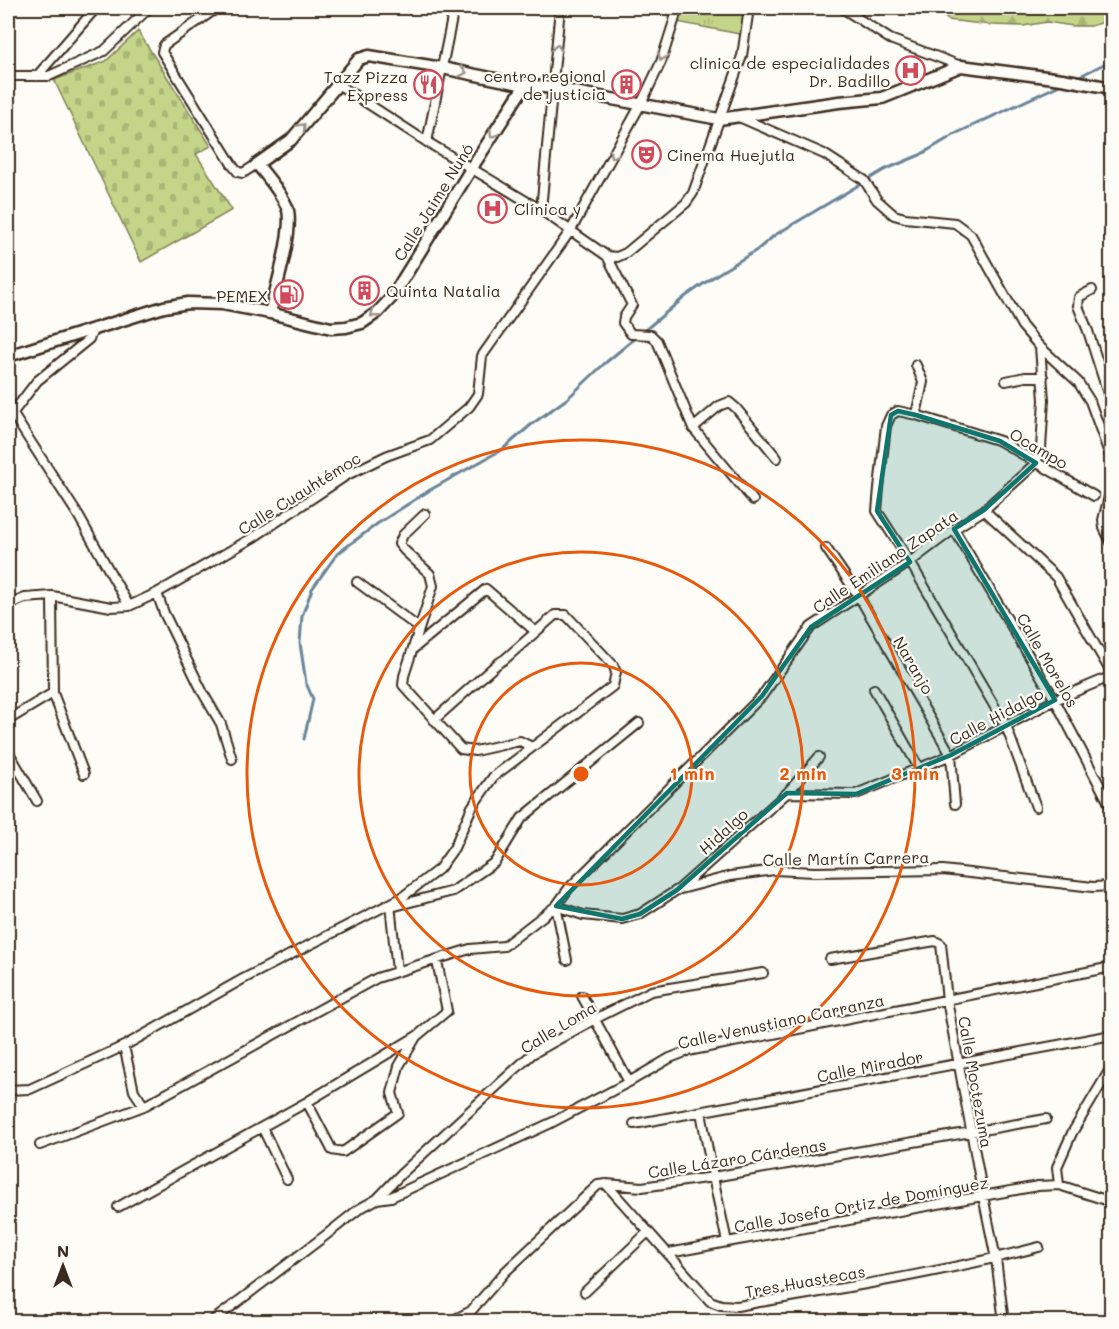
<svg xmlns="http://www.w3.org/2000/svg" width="1119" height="1329" font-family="Mali,sans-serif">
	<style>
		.grass { fill: url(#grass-tufts); stroke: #808054; stroke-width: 1.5 }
		.forest { fill: url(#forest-firs); stroke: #808054; stroke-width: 1.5 }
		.cemetery { fill: url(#cemetery-stones); stroke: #808054; stroke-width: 1.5 }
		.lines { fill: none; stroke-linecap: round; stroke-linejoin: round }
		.stream { stroke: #6a8497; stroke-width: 3 }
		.minor-casing { stroke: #3b2a1e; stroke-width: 12 }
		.secondary-casing { stroke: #3b2a1e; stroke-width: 15 }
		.minor { stroke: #fdfcf7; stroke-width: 8 }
		.secondary { stroke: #fdfcf7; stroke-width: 10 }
		.oneway { stroke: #9c938a }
		.marked { fill: #0f766e; fill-opacity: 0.2; stroke: #0f766e; stroke-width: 4.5; stroke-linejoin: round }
		.ring { fill: none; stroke: #e8590c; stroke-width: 3 }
		.labels { text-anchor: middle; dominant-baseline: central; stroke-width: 4.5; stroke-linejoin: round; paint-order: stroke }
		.poi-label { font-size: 16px; fill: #3b2a1e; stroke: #fdfcf7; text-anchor: end }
		.street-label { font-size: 16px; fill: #3b2a1e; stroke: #fdfcf7 }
		.centre { fill: #e8590c; stroke: #fdfcf7; stroke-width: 3 }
		.ring-label { font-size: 18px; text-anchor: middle; font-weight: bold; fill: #e8590c; stroke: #fdfcf7; stroke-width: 4.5; stroke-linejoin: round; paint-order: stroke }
	</style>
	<defs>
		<pattern id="grass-tufts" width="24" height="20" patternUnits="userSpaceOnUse" patternTransform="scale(1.5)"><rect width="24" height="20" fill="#c4d589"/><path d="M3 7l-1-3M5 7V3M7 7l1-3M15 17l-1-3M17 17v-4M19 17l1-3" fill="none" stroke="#a9b776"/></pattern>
		<pattern id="forest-firs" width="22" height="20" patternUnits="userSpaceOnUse" patternTransform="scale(1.5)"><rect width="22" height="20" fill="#c4d589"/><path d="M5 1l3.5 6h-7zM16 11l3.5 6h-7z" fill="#a9b776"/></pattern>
		<pattern id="cemetery-stones" width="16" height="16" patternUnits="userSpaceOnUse" patternTransform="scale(1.5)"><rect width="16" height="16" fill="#c4d589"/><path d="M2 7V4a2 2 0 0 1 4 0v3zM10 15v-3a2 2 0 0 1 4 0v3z" fill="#a9b776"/></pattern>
	</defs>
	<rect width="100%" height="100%" fill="#fdfcf7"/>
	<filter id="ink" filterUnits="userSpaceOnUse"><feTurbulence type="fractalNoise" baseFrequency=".0167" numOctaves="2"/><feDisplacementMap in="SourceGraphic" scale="12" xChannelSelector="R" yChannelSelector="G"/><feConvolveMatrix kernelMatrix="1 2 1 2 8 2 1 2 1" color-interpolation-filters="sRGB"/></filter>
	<g filter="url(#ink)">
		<path class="grass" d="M 679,8 L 744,8 L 740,34 L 677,22 Z"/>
		<path class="forest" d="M 934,8 L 1111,8 L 1111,20 L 1091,26 L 1073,26 L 1047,22 L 1023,26 L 991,25 L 948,20 Z"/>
		<path class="cemetery" d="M 138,31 L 211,146 L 196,154 L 232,210 L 141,262 L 54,80 L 106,61 Z"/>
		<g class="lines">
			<path class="stream" d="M 1076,78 L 1112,60
				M 304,739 L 313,699 L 306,683 L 300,643 L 302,616 L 312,589 L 337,554 L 377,524 L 430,490 L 503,449 L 532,424 L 568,398 L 604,364 L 686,296 L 716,275 L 757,250 L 775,235 L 884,170 L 920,155 L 957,133 L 1064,83"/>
			<defs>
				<path id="minor" d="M 217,8 L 164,45 L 162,52 L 233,166 L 238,172 L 243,173 L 257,164
					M 842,8 L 890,39 L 961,66
					M 8,76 L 49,76 L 104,51 L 148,9 L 151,8
					M 37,76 L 96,8
					M 339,85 L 427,142 L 541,210 L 607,256 L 617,257 L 626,253 L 686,203 L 693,193 L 742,56 L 749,8
					M 739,117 L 824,154 L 864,180 L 877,200 L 894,215 L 905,218 L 955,223 L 971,235 L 1022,326 L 1040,347 L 1078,382 L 1090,401 L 1110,456 L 1111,489 L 1103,520 L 1104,528 L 1112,544
					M 427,142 L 454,8
					M 541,210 L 560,8
					M 607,256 L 632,305 L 624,317 L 623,323 L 631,334 L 651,335 L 657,341 L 693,428 L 753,500
					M 1092,290 L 1079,297 L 1078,306 L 1088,331 L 1111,403 L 1107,443
					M 1006,381 L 1025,377 L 1043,377
					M 12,413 L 78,515 L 129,606
					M 916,415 L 923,382 L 916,365
					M 8,419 L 37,381 L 89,339 L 94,328
					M 693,428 L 719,406 L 729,402 L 736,408 L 777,458
					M 984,510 L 1056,577 L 1112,674
					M 425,514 L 403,535 L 399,544 L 404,550 L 430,574 L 433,586 L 404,676 L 403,685 L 461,749 L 475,751 L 520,741 L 532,747
					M 954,529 L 1055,700 L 1112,809
					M 826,548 L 858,595 L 951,755 L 955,804
					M 357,582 L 419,628
					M 157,593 L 164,613 L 203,693 L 221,724 L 232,759
					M 52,596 L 53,693 L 84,774
					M 8,605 L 25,598 L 52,596 L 111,607 L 129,606 L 157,593 L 254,537 L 347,475 L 386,456 L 430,440 L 469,407 L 478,394 L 482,356 L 571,230 L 641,104 L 661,62 L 674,21 L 677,8
					M 413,649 L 486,589 L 536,632
					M 874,689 L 919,768
					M 8,720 L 53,693
					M 8,751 L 37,801
					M 787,793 L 856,794 L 951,755 L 1055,700 L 1112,676
					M 1036,807 L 1006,726 L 910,562 L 877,511 L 879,488 L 886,426 L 891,415 L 898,411 L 916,415 L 1000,441 L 1094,496
					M 678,890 L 787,793 L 819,757
					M 556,906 L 583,915 L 622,919 L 640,914 L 677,890 L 731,876 L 774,870 L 814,872 L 943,870 L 1093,887 L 1112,886
					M 556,906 L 567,960
					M 830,959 L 935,941 L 941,944 L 947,1000 L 983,1196 L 996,1259 L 1004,1322
					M 397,971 L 390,904 L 395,906 L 453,891 L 495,862 L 522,818 L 639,723
					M 582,996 L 629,1082
					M 124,1046 L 134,1091 L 144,1106
					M 8,1090 L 30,1089 L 124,1046 L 243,979 L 401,898 L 439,869 L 454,848 L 472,807 L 493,777 L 613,686 L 616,672 L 613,665 L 566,615 L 555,615 L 505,659 L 497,664 L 434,720
					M 307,1102 L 332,1150 L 343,1152 L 398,1113 L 392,1093 L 399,1066 L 416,1037
					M 701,1112 L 713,1177 L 727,1242
					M 634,1124 L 1112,1035
					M 262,1127 L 287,1179
					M 40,1145 L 144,1106 L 377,978 L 470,949 L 504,946 L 556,906 L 569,888 L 762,696 L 811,627 L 910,562 L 954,529 L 984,510 L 1036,463 L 1041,448 L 1044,400 L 1040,347
					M 606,1184 L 710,1301 L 721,1305 L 737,1306 C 838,1289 940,1273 1039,1247
					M 1059,1185 L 1057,1167 L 1072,1133 L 1112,1066
					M 377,1199 L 401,1174 L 532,1054 L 595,1019 L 651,991 L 763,973
					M 118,1207 L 307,1102 L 417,1036 L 447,1011 L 437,961
					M 669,1253 L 727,1242 L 1038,1186 L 1059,1185 L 1112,1202
					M 585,1292 L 648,1232
					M 211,1322 L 326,1235 L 359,1209 L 377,1199 L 391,1197 L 551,1123 L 629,1082 L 670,1058 L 688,1051 L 1112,967
					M 449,1322 L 471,1311 L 505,1272 L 598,1185 L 606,1184 L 642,1187 L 713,1177 L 1046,1119
					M 1028,1322 L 1031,1321"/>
				<path id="secondary" d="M 270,313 C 275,291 295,227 287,207 C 280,191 268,178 257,164 L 291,140 L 359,59 L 369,56 L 442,68 L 525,85 L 553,88 L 719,119 L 839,102 L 882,98 L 961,66 L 1062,79 L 1112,88
					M 8,356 L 164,307 L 188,303 L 222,304 L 270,313 L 331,328 L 346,327 L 362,323 L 378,312 L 392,297 L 471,169 L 525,85"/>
			</defs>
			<use href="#minor" class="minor-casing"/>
			<use href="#secondary" class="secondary-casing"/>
			<use href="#minor" class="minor"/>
			<use href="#secondary" class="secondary"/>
		</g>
		<defs><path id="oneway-chevron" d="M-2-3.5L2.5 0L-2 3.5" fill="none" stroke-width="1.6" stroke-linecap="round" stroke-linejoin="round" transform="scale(1.5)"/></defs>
		<g class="oneway">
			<use href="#oneway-chevron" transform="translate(557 48) rotate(-85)"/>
			<use href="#oneway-chevron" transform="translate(662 57) rotate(110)"/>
			<use href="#oneway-chevron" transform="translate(463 72) rotate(12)"/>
			<use href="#oneway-chevron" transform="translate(302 127) rotate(-49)"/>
			<use href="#oneway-chevron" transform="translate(493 134) rotate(123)"/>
			<use href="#oneway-chevron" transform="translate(613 155) rotate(119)"/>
			<use href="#oneway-chevron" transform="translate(374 314) rotate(141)"/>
		</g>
	</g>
	<path class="marked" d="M 898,411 L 916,415 L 1000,441 L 1036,463 L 984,510 L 954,529 L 1055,700 L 951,755 L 856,794 L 787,793 L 677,890 L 640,914 L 622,919 L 556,906 L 762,696 L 811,627 L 910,562 L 877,511 L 891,415 Z"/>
	<g class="ring">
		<circle cx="581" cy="774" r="111"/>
		<circle cx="581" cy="774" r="222"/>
		<circle cx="581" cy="774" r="334"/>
	</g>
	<defs>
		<symbol id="hospital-ring" viewBox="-11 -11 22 22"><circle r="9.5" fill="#fdfcf7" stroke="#d1495b" stroke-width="1.5"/><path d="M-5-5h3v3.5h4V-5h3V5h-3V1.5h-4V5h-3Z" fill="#d1495b"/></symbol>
		<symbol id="building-ring" viewBox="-11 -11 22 22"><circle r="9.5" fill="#fdfcf7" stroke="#d1495b" stroke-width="1.5"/><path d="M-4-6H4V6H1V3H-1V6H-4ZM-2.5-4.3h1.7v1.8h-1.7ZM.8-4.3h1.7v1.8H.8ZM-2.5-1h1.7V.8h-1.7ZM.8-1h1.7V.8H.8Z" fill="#d1495b"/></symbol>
		<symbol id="restaurant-ring" viewBox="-11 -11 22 22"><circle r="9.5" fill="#fdfcf7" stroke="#d1495b" stroke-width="1.5"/><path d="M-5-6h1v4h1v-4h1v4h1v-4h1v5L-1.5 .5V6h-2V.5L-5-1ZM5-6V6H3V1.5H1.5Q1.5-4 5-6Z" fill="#d1495b"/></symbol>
		<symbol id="theatre-ring" viewBox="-11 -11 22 22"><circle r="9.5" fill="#fdfcf7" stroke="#d1495b" stroke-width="1.5"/><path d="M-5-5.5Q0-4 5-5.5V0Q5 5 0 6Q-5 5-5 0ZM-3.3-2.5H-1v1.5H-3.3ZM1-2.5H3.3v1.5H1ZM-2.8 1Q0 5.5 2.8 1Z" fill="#d1495b"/></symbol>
		<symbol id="fuel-ring" viewBox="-11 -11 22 22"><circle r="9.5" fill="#fdfcf7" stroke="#d1495b" stroke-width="1.5"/><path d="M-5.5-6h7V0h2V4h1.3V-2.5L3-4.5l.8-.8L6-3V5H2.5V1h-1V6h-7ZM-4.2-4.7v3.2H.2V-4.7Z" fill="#d1495b"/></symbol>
	</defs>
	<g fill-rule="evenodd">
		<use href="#hospital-ring" x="894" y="54" width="33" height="33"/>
		<use href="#building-ring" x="610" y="68" width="33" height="33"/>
		<use href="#restaurant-ring" x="412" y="68" width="33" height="33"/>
		<use href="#theatre-ring" x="630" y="138" width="33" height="33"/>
		<use href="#hospital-ring" x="476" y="192" width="33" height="33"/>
		<use href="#building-ring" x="348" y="274" width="33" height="33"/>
		<use href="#fuel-ring" x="272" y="278" width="33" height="33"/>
	</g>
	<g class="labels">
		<g class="poi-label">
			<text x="890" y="62">clinica de especialidades<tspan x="890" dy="18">Dr. Badillo</tspan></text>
			<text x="606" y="75">centro regional<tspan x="606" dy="18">de justicia</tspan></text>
			<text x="408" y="76">Tazz Pizza<tspan x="408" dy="18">Express</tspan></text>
			<text x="667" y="154" text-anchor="start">Cinema Huejutla</text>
			<text x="514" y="208" text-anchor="start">Clínica y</text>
			<text x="386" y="290" text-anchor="start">Quinta Natalia</text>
			<text x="268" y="295">PEMEX</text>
		</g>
		<g class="street-label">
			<text transform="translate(433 202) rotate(-58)">Calle Jaime Nunó</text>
			<text transform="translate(1039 448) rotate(30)">Ocampo</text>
			<text transform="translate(299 493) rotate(-32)">Calle Cuauhtémoc</text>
			<text transform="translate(885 561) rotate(-34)">Calle Emiliano Zapata</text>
			<text transform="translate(1048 660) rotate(60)">Calle Morelos</text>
			<text transform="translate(914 665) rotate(60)">Naranjo</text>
			<text transform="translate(996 716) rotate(-28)">Calle Hidalgo</text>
			<text transform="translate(723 831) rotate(-42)">Hidalgo</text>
			<text transform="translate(846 858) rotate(-1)">Calle Martín Carrera</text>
			<text transform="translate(781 1021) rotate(-12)">Calle Venustiano Carranza</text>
			<text transform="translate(558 1027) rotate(-31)">Calle Loma</text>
			<text transform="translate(870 1066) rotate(-11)">Calle Mirador</text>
			<text transform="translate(976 1082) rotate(80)">Calle Moctezuma</text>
			<text transform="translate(737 1158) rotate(-9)">Calle Lázaro Cárdenas</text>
			<text transform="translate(861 1204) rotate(-10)">Calle Josefa Ortiz de Domínguez</text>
			<text transform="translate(805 1281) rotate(-10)">Tres Huastecas</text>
		</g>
	</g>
	<circle cx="581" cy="774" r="9" class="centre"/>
	<g class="ring-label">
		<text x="692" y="780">1 min</text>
		<text x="803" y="780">2 min</text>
		<text x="915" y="780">3 min</text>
	</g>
	<rect width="1119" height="1329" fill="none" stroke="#fdfcf7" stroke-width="30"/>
	<rect x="15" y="15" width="1089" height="1299" fill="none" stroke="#3b2a1e" stroke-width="2" filter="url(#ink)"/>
	<g transform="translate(63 1266)" stroke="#fdfcf7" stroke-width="4.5" paint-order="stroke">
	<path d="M0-4.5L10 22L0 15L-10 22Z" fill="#3b2a1e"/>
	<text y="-9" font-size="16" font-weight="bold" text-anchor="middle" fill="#3b2a1e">N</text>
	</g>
</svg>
